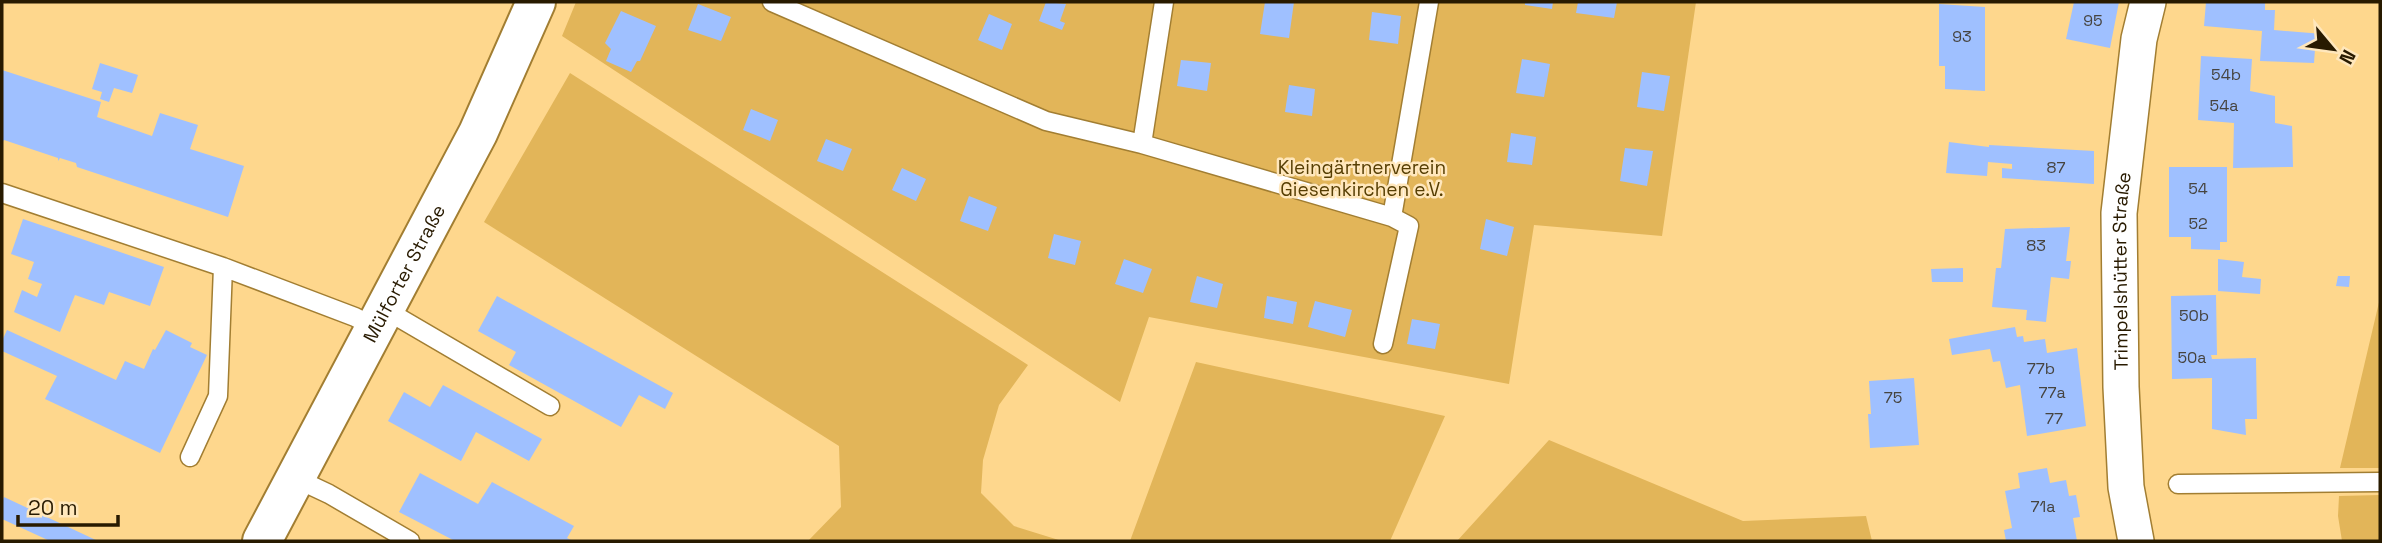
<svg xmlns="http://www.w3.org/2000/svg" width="2382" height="543" font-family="'Space Grotesk',sans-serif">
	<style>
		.green { fill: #e2b559 }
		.building { fill: #9fc0ff }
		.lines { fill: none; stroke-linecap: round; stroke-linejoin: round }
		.service-casing { stroke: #a27e32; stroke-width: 21 }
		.minor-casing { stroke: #a27e32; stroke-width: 38 }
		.primary-casing { stroke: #a27e32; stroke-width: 42 }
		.service { stroke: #fff; stroke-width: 18 }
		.minor { stroke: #fff; stroke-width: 35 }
		.primary { stroke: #fff; stroke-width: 38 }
		.labels { text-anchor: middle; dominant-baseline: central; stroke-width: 5; stroke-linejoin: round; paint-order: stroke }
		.number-label { font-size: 16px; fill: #464440 }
		.park-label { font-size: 19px; fill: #563e03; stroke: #ffe7bc }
		.street-label { font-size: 19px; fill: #281a00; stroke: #ffe7bc }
	</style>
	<rect width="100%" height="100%" fill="#fed78d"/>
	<path class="green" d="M 576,2 L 1696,2 L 1662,236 L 1534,225 L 1509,384 L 1149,317 L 1120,402 L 562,36 Z
		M 570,73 L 1028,365 L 999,405 L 983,460 L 981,493 L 1014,526 L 1062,541 L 808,541 L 841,507 L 839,446 L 484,222 Z
		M 2380,298 L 2380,468 L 2340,468 Z
		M 1196,362 L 1445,416 L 1390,541 L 1130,541 Z
		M 1549,440 L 1743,521 L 1866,516 L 1872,541 L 1457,541 Z
		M 2380,495 L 2380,541 L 2342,541 L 2338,516 L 2339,496 Z"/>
	<path class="building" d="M 1046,2 L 1066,4 L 1060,21 L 1065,23 L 1062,30 L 1039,21 Z
		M 1265,2 L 1294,2 L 1289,38 L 1260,34 Z
		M 1525,2 L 1553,2 L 1552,9 L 1525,5 Z
		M 1578,2 L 1617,2 L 1614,18 L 1576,13 Z
		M 2074,2 L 2119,2 L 2110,48 L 2066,39 Z
		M 2206,2 L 2265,2 L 2265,10 L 2275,10 L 2274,30 L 2323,34 L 2321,49 L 2315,49 L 2314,63 L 2260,61 L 2262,31 L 2204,26 Z
		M 698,4 L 731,17 L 721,41 L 688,30 Z
		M 1939,4 L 1985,7 L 1985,91 L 1945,89 L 1945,66 L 1939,66 Z
		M 621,11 L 656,26 L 640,61 L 637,61 L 631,72 L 606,61 L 611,49 L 605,43 Z
		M 1372,12 L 1401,16 L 1398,44 L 1369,40 Z
		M 989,14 L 1012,24 L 1002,50 L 978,40 Z
		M 2201,56 L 2252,59 L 2250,91 L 2275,96 L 2275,123 L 2292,126 L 2293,167 L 2233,168 L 2234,123 L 2198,120 Z
		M 1522,59 L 1550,64 L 1544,97 L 1516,93 Z
		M 1181,60 L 1211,63 L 1207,91 L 1177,86 Z
		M 100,63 L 138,75 L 132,93 L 114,88 L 109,102 L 100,99 L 102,92 L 92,89 Z
		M 2,70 L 101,102 L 97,117 L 152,136 L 160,113 L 198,125 L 190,149 L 244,166 L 228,217 L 77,167 L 76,163 L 60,158 L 58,161 L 58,158 L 4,140 L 2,143 Z
		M 1642,72 L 1670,76 L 1664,111 L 1637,107 Z
		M 1289,85 L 1315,89 L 1312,116 L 1285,112 Z
		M 751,109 L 778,120 L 770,141 L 743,130 Z
		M 1511,133 L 1536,137 L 1532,165 L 1507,162 Z
		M 826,139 L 852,149 L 843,171 L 817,161 Z
		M 1949,142 L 1989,147 L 1989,145 L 2094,151 L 2094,184 L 2002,178 L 2002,168 L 2012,169 L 2012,164 L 1988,162 L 1987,176 L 1946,173 Z
		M 1625,148 L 1653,151 L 1647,186 L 1620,181 Z
		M 2169,167 L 2227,167 L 2227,242 L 2220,242 L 2220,250 L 2191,249 L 2191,237 L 2169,237 Z
		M 902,168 L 926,179 L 916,201 L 892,190 Z
		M 969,196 L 997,207 L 988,231 L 960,221 Z
		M 23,219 L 164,267 L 150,306 L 109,292 L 104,305 L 75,295 L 60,332 L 14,312 L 22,290 L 37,297 L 42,284 L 28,279 L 34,262 L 11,254 Z
		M 1486,219 L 1514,227 L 1507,256 L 1480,249 Z
		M 2070,227 L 2066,261 L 2071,261 L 2069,279 L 2051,277 L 2046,322 L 2026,320 L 2027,310 L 1992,307 L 1996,268 L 2001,268 L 2005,229 Z
		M 1054,234 L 1081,241 L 1075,265 L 1048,258 Z
		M 1124,259 L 1152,269 L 1143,293 L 1115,284 Z
		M 2218,259 L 2244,262 L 2242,277 L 2261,279 L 2260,294 L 2218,291 Z
		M 1963,268 L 1963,282 L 1932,282 L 1931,269 Z
		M 1197,276 L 1223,284 L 1217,308 L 1190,302 Z
		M 2338,276 L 2350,276 L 2349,287 L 2336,286 Z
		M 2216,295 L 2217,355 L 2211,355 L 2212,359 L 2256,358 L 2257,419 L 2245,419 L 2246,435 L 2212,429 L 2212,378 L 2172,379 L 2171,296 Z
		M 497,296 L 673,393 L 665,409 L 639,395 L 621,427 L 509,365 L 516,352 L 478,331 Z
		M 1267,296 L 1297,302 L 1293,324 L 1264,318 Z
		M 1315,301 L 1352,310 L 1345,337 L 1308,327 Z
		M 1412,319 L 1440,324 L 1435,349 L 1407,344 Z
		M 2015,327 L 2017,337 L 2023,336 L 2024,342 L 2045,339 L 2047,353 L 2077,348 L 2086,426 L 2027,436 L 2020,385 L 2006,388 L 2000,361 L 1993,362 L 1990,349 L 1952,355 L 1949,339 Z
		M 7,330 L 116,380 L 125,361 L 144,369 L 153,349 L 155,350 L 166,330 L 192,343 L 190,347 L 207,355 L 160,453 L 45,399 L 57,376 L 2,351 L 2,341 Z
		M 1914,378 L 1919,445 L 1870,448 L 1868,414 L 1871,414 L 1869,381 Z
		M 443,385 L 542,439 L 529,461 L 476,432 L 461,461 L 388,421 L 404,392 L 430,407 Z
		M 2047,468 L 2050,483 L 2066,480 L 2069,496 L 2076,495 L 2080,517 L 2073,518 L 2077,541 L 2006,541 L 2004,530 L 2012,528 L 2005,491 L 2020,488 L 2018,473 Z
		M 420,473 L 478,504 L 492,482 L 574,526 L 567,538 L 573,541 L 455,541 L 399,512 Z
		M 4,497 L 98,541 L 50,541 L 2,519 L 2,502 Z"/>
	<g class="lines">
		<defs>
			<path id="service" d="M 772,2 L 1046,121 L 1142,144
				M 1164,2 L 1142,144 L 1392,217 L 1429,2
				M 2,193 L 223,267 L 355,317 L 374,327
				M 384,309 L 550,406
				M 1383,344 L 1409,226 L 1392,217
				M 190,457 L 218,396 L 223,267
				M 295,478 L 329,494 L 410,541
				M 2178,484 L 2380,482"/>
			<g id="minor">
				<path id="s1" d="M 2136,541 L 2126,487 L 2121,387 L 2119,213 L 2139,39 L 2148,2"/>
			</g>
			<g id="primary">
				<path id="s2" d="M 262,541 L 478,133 L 536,2"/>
			</g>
		</defs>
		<use href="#service" class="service-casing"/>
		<use href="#minor" class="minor-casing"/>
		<use href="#primary" class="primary-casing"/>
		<use href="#service" class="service"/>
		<use href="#minor" class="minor"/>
		<use href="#primary" class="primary"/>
	</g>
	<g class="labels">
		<g class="number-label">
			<text x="2093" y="20">95</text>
			<text x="1962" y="36">93</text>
			<text x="2226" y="74">54b</text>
			<text x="2224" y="105">54a</text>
			<text x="2056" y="167">87</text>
			<text x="2198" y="188">54</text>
			<text x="2198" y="223">52</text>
			<text x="2036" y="245">83</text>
			<text x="2194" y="315">50b</text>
			<text x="2192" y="357">50a</text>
			<text x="2041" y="368">77b</text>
			<text x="2052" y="392">77a</text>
			<text x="1893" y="397">75</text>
			<text x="2054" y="418">77</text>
			<text x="2043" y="506">71a</text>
		</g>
		<g class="park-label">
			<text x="1362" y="167">Kleingärtnerverein<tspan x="1362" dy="22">Giesenkirchen e.V.</tspan></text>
		</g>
		<g class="street-label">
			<text stroke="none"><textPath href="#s1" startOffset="271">Trimpelshütter Straße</textPath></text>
			<text stroke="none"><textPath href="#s2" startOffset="303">Mülforter Straße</textPath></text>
		</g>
	</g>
	<rect width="2382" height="543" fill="none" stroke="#281a00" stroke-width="7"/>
	<g transform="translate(2333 49) rotate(119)" stroke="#ffe7bc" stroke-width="5" paint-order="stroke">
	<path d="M0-5L12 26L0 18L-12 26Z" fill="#281a00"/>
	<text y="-10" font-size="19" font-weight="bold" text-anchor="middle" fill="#281a00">N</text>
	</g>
	<path d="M18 515v10h100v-10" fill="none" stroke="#281a00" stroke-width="3.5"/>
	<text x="28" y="515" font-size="21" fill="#281a00" stroke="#ffe7bc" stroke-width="5" paint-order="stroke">20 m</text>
</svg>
